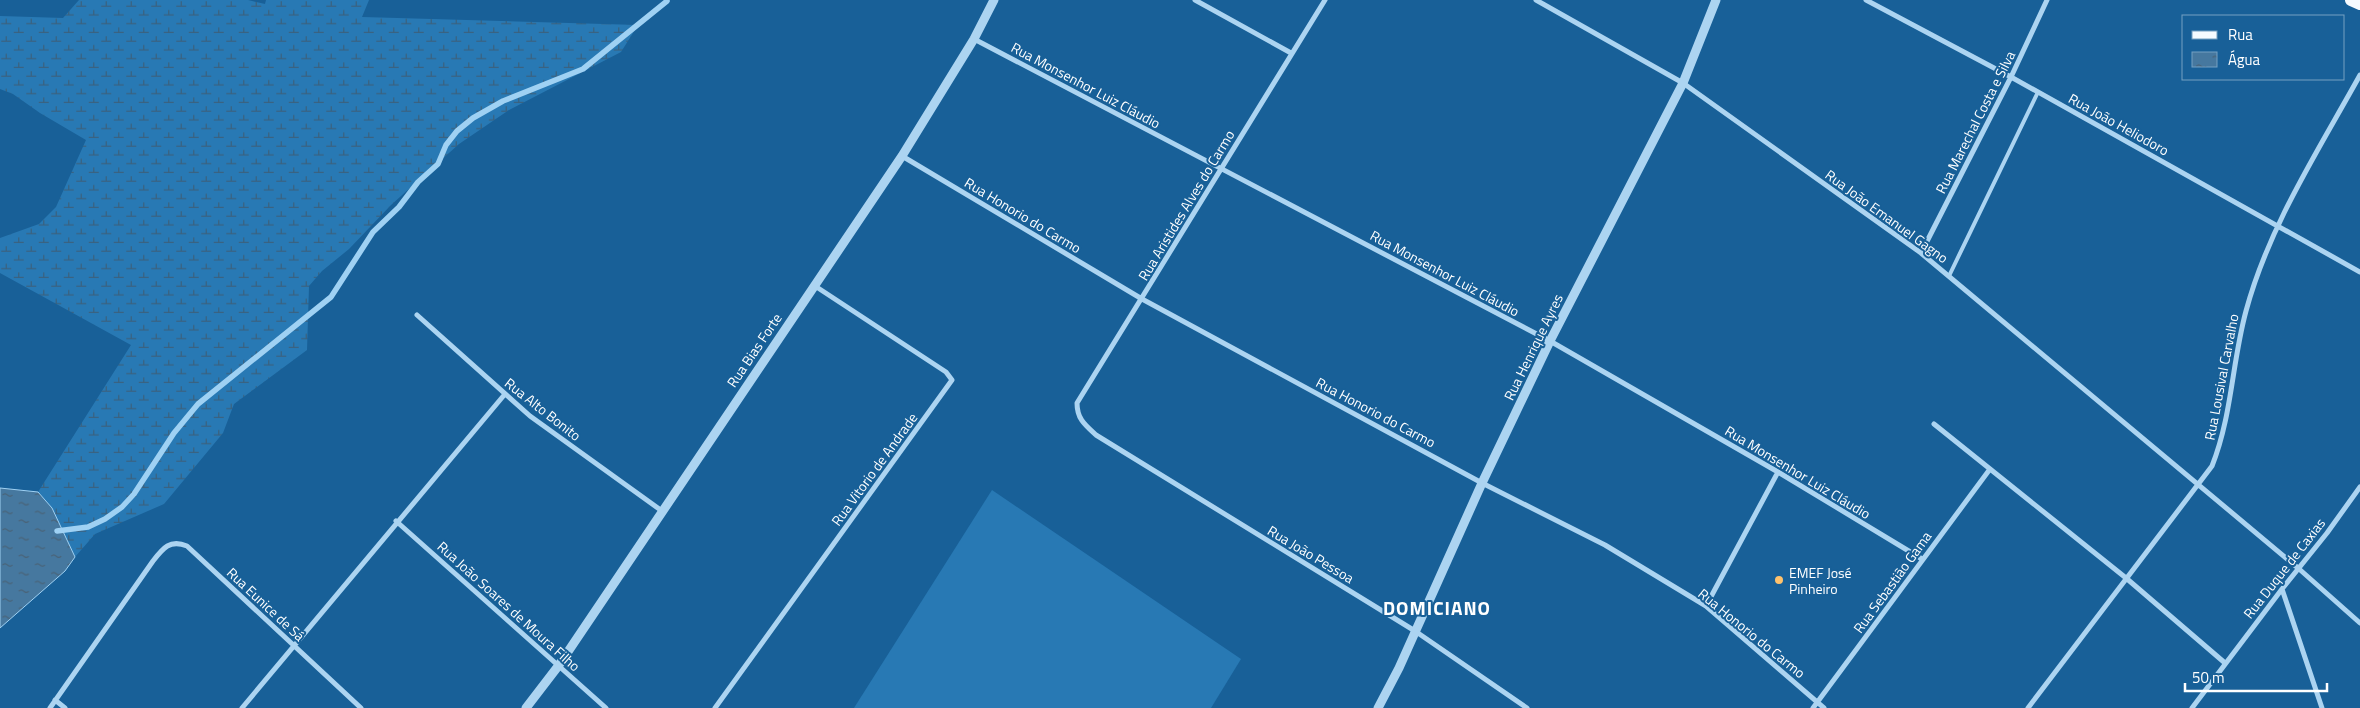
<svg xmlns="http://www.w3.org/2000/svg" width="2360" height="708" font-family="'Titillium Web',sans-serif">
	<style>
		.grass { fill: #2879b4 }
		.wetland { fill: url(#wetland-marsh) }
		.water { fill: url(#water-ripples); stroke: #9fd1f3 }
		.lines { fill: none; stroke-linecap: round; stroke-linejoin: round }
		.stream { stroke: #9fd1f3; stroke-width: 5.5 }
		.service { stroke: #acd4f1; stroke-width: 4 }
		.minor { stroke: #acd4f1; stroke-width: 5 }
		.tertiary { stroke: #acd4f1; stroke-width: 9 }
		.primary { stroke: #f6fbff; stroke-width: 12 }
		.poi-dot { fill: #ffc26c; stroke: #186098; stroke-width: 2 }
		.labels { text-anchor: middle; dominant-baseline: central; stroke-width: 4; stroke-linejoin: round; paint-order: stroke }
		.street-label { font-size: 14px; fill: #fff; stroke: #186098 }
		.poi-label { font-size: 14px; fill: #fff; stroke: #186098; text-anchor: start }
		.district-label { font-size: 19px; font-weight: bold; letter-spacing: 1px; fill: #fff; stroke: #186098 }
	</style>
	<defs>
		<pattern id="wetland-marsh" width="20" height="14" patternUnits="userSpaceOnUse" patternTransform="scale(1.25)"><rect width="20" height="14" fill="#2879b4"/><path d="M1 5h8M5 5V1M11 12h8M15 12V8" fill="none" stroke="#3a6280"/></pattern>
		<pattern id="water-ripples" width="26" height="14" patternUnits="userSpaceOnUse" patternTransform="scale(1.25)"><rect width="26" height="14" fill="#46789f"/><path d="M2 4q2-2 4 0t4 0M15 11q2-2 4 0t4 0" fill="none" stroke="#496276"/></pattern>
	</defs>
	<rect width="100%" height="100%" fill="#186098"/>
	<path class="grass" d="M 992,490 L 1241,659 L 1211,708 L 854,708 Z"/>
	<path class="wetland" d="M 79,0 L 248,0 L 265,4 L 266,0 L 369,0 L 362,17 L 638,25 L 621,52 L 509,110 L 459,144 L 391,205 L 349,249 L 322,271 L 309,286 L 307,350 L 234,404 L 223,433 L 164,504 L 95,534 L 75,557 L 52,508 L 38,492 L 131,345 L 0,273 L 0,238 L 39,224 L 56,207 L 86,140 L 40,113 L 13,94 L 0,89 L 0,16 L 63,18 Z"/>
	<path class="water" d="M 0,488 L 38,492 L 52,508 L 75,557 L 65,571 L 0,628 Z"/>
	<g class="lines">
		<path class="stream" d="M 57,531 L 88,527 L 105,519 L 122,507 L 134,494 L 174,433 L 198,404 L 331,297 L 373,232 L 399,207 L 418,182 L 438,164 L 446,145 L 457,131 L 473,118 L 503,101 L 583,69 L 667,1"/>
		<path class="service" d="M 1949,276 L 2038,92"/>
		<path class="minor" d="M 1195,0 L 1291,53
			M 1325,0 L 1077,403 C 1077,419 1085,425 1096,435 L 1415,631 L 1527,708
			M 1536,0 L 1683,83 L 1921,253 L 2298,568 L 2360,623
			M 1866,0 L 2011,77 L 2360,272
			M 974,39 L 1550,341 L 1778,472 L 1922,559
			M 902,156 L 1142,299 L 1482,483 L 1605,545 L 1706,606 L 1824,708
			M 1921,253 L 2011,77 L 2047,0
			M 417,315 L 530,416 L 662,511
			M 1934,424 L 2126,578 L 2225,663
			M 396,521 L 606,708
			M 2282,589 L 2322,708
			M 1706,606 L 1778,472
			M 55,700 L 65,708
			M 50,708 L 153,561 C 163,548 170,539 187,546 L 361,708
			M 242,708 L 505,394
			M 715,708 L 952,380 L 946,372 L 815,286
			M 1813,708 L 1990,469
			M 2028,708 L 2212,466 C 2232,416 2232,362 2246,311 C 2269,226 2318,151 2360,75
			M 2192,708 L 2282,589 L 2327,533 L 2360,487"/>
		<path class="tertiary" d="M 526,708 L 559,665 L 902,156 L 974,39 L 994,0
			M 1378,708 L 1399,668 L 1482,483 L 1550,341 L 1683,83 L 1716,0"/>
		<path class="primary" d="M 2351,0 L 2360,4"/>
	</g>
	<circle class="poi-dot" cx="1779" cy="580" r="5"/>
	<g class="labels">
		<g class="street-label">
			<text transform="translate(1086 85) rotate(28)">Rua Monsenhor Luiz Cláudio</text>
			<text transform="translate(1975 122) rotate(-63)">Rua Marechal Costa e Silva</text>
			<text transform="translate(2119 124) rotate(29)">Rua João Heliodoro</text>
			<text transform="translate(1186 205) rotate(-59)">Rua Aristides Alves do Carmo</text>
			<text transform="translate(1023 215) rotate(31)">Rua Honorio do Carmo</text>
			<text transform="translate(1887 216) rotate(36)">Rua João Emanuel Gagno</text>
			<text transform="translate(1445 273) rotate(28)">Rua Monsenhor Luiz Cláudio</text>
			<text transform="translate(1533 347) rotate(-64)">Rua Henrique Ayres</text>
			<text transform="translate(754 350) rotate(-56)">Rua Bias Forte</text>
			<text transform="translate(2221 377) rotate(-79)">Rua Lousival Carvalho</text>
			<text transform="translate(543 409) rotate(38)">Rua Alto Bonito</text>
			<text transform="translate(1376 412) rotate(28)">Rua Honorio do Carmo</text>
			<text transform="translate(874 469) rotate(-54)">Rua Vitorio de Andrade</text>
			<text transform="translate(1798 472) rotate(31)">Rua Monsenhor Luiz Cláudio</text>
			<text transform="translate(1311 554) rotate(31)">Rua João Pessoa</text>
			<text transform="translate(2284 568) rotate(-52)">Rua Duque de Caxias</text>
			<text transform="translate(1892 582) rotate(-54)">Rua Sebastião Gama</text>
			<text transform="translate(266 604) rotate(43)">Rua Eunice de Sá</text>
			<text transform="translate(509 606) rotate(42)">Rua João Soares de Moura Filho</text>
			<text transform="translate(1752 633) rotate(39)">Rua Honorio do Carmo</text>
		</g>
		<g class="poi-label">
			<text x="1789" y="572">EMEF José<tspan x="1789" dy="16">Pinheiro</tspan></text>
		</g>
		<g class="district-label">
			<text x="1437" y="607">DOMICIANO</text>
		</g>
	</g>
	<rect x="2182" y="15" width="162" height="65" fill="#186098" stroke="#74a0c1"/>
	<rect x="2192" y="31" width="25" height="8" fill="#f6fbff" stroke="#74a0c1"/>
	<text x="2228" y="40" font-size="15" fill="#ffffff">Rua</text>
	<rect x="2192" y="52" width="25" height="15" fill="url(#water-ripples)" stroke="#74a0c1"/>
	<text x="2228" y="65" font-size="15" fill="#ffffff">Água</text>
	<path d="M2185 683v8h142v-8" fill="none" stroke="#ffffff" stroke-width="2.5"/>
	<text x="2192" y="683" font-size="15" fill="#ffffff" stroke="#186098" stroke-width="4" paint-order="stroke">50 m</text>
</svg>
